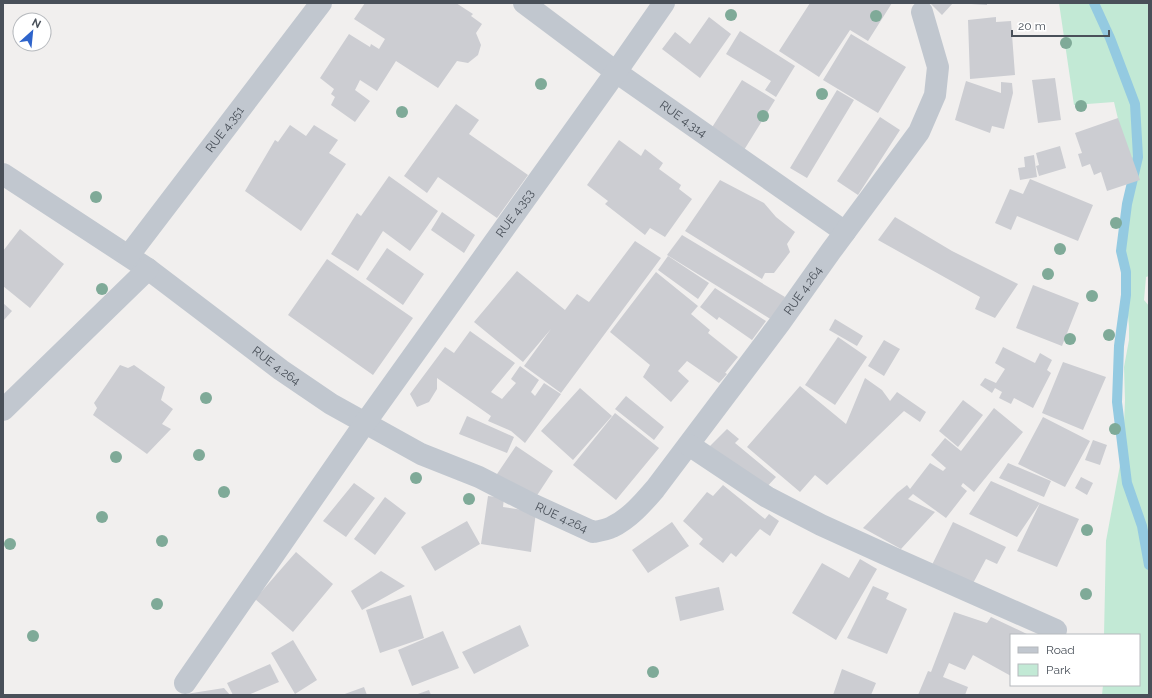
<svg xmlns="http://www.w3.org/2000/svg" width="1152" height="698" font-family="Raleway,sans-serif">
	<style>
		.green { fill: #c2e9d5 }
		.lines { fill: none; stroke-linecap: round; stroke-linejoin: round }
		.stream { stroke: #94cae1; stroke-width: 10 }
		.building { fill: #cccdd2 }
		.minor { stroke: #c1c7cf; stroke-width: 22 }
		.tree { fill: #7faa98 }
		.labels { text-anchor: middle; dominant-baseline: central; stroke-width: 3; stroke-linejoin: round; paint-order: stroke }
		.street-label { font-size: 12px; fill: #495059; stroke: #fff }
	</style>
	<rect width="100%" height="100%" fill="#f1efee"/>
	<path class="green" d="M 1059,3 L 1149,3 L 1149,276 L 1146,277 L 1144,300 L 1149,306 L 1149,695 L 1102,695 L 1103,685 L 1139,685 L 1139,635 L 1104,635 L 1106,541 L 1123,449 L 1125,400 L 1124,367 L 1129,340 L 1129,327 L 1125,280 L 1125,256 L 1121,251 L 1127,204 L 1134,176 L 1127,157 L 1114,102 L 1074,105 Z"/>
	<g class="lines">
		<path class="stream" d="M 1094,3 L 1110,38 L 1135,104 L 1138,157 L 1127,204 L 1121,251 L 1126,272 L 1126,295 L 1119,346 L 1117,402 L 1127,483 L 1142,526 L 1149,565"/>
	</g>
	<path class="building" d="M 365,3 L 456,3 L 473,14 L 471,16 L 482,24 L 476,33 L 481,45 L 478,55 L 468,63 L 457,61 L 438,88 L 396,61 L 377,91 L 360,80 L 355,90 L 370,101 L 355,122 L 331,105 L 335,97 L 331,94 L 334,89 L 320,78 L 349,34 L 370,47 L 371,44 L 379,49 L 385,39 L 354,19 Z
		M 810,3 L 892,3 L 868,41 L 850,30 L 819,77 L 779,51 Z
		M 930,3 L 953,3 L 942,15 Z
		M 971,3 L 987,3 L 987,5 L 971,4 Z
		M 709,17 L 731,34 L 700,78 L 662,49 L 675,32 L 690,44 Z
		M 996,17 L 996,22 L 1011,21 L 1015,75 L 970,79 L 968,20 Z
		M 740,31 L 795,66 L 776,97 L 765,90 L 771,81 L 726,54 Z
		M 851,34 L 906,67 L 878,113 L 823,80 Z
		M 1055,78 L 1061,120 L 1038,123 L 1032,80 Z
		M 742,80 L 775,100 L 744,150 L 711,129 Z
		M 966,81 L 1001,93 L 1001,82 L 1012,83 L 1013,93 L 1004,129 L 992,126 L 990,133 L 955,120 Z
		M 837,90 L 854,100 L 807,178 L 790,168 Z
		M 456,104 L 479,120 L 469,134 L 528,175 L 497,218 L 438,177 L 427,193 L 404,176 Z
		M 880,117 L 900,130 L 858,195 L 837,181 Z
		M 1118,118 L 1140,180 L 1107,191 L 1101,172 L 1094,175 L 1090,164 L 1082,167 L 1078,154 L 1082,153 L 1075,133 Z
		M 290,125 L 306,136 L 314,125 L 338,140 L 329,153 L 346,164 L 301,231 L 245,191 L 275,140 L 278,142 Z
		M 619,140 L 641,156 L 645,149 L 663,163 L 659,169 L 681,185 L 679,189 L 692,199 L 665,237 L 650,228 L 645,235 L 605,204 L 608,201 L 587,185 Z
		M 1060,146 L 1066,168 L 1039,176 L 1036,166 L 1039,165 L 1036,153 Z
		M 1034,155 L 1037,177 L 1020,180 L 1018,168 L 1025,167 L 1024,157 Z
		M 389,176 L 438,211 L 410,251 L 383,231 L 358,271 L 331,254 L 357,213 L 361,216 Z
		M 1030,179 L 1093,205 L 1078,241 L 1017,216 L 1011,230 L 995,223 L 1010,189 L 1023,194 Z
		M 720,180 L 764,203 L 776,217 L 795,232 L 787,244 L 790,252 L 774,273 L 765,273 L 762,279 L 685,231 Z
		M 442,212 L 475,235 L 464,253 L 431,230 Z
		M 895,217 L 952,251 L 1018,284 L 995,318 L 975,309 L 980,297 L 878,240 Z
		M 20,229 L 64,264 L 30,308 L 3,286 L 3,251 Z
		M 682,235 L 785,297 L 772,320 L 667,255 Z
		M 635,241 L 661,258 L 561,393 L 524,366 L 551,329 L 523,362 L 474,322 L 517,271 L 565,310 L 577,294 L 589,302 Z
		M 387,248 L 424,274 L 403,305 L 366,279 Z
		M 668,256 L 709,283 L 698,299 L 658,270 Z
		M 327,259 L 413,318 L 373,375 L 288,315 Z
		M 656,272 L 698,306 L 691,314 L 710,330 L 708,333 L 738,357 L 725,373 L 720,369 L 727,374 L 719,383 L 687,361 L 678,371 L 689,381 L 671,402 L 643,377 L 650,365 L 610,332 Z
		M 1033,285 L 1079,303 L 1062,346 L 1016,328 Z
		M 715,288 L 766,321 L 752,340 L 719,317 L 717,320 L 700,307 Z
		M 3,303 L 12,311 L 4,320 L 3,319 Z
		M 835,319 L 863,336 L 857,346 L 829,330 Z
		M 470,331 L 515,363 L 491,392 L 502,399 L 516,383 L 511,379 L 520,366 L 539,380 L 531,392 L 535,396 L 544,383 L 561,394 L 525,443 L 511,431 L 488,421 L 491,416 L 437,378 L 437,389 L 429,402 L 417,407 L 410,394 L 445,347 L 454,353 Z
		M 838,337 L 867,357 L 835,405 L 805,385 Z
		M 884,340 L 900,349 L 884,376 L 868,366 Z
		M 1003,347 L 1035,363 L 1040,353 L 1052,360 L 1047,370 L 1051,373 L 1033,408 L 1014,398 L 1011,404 L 999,398 L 1002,392 L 995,388 L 992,393 L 980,385 L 985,378 L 996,383 L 1005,369 L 995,363 Z
		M 1063,362 L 1106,377 L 1083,430 L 1042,413 Z
		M 120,365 L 128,368 L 134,365 L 165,387 L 161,400 L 173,409 L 162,424 L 171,429 L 147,454 L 93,415 L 97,408 L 94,403 Z
		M 865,378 L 882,390 L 890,401 L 897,392 L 926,412 L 920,422 L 904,411 L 827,485 L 815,475 L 800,492 L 747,447 L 800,386 L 846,424 Z
		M 580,388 L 612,416 L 573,460 L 541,431 Z
		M 626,396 L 664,427 L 654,440 L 615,409 Z
		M 963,400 L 983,415 L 958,447 L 939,431 Z
		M 994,408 L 1023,432 L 974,492 L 963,483 L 961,486 L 967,491 L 946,518 L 913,494 L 908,499 L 935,512 L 901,549 L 863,528 L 897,493 L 907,485 L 910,489 L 930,463 L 943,471 L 946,468 L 931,455 L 945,438 L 961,451 Z
		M 615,413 L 659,448 L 616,500 L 573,465 Z
		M 467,416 L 514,437 L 507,453 L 459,434 Z
		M 1043,417 L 1090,441 L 1065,487 L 1018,464 Z
		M 727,429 L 739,439 L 735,443 L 776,477 L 763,491 L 709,447 Z
		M 1093,440 L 1107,445 L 1100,465 L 1085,460 Z
		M 516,446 L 553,471 L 532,503 L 495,477 Z
		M 1008,463 L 1051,481 L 1044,497 L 999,478 Z
		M 1081,477 L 1093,483 L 1087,495 L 1075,488 Z
		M 991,481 L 1040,503 L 1017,537 L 969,514 Z
		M 354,483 L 375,498 L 346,537 L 323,521 Z
		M 723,485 L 765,519 L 769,514 L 779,521 L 770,536 L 760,529 L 736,557 L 731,553 L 723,563 L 699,544 L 703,539 L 683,521 L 707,492 L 713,496 Z
		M 488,496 L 504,498 L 503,507 L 536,512 L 531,552 L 481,544 Z
		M 385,497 L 406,513 L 375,555 L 354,539 Z
		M 1040,503 L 1079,519 L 1057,567 L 1017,551 Z
		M 467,521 L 480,544 L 435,571 L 421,547 Z
		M 672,522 L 689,546 L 648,573 L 632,550 Z
		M 953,522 L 1006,547 L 997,564 L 986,559 L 971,587 L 930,569 Z
		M 296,552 L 333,584 L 293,632 L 255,599 Z
		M 860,559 L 877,569 L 836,640 L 792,613 L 822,563 L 849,578 Z
		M 381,571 L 405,586 L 362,610 L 351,591 Z
		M 873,586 L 889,593 L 886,599 L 907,609 L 887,654 L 847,638 Z
		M 719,587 L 724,610 L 680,621 L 675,597 Z
		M 411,595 L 424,638 L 380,653 L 366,610 Z
		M 954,612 L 987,623 L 991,617 L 1029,635 L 1011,635 L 1011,676 L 973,655 L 965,670 L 949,663 L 943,677 L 968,687 L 965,695 L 918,695 L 928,671 L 931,672 Z
		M 520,625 L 529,646 L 474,674 L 462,652 Z
		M 443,631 L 459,668 L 412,686 L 398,650 Z
		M 293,640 L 317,680 L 295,694 L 271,653 Z
		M 270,664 L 279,682 L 248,695 L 233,695 L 227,683 Z
		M 842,669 L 876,683 L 871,695 L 833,695 Z
		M 364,687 L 367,695 L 342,695 Z
		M 224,688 L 230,695 L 186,695 L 186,694 Z
		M 429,690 L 431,695 L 415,695 Z"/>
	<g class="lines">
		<g class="minor">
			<path id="s1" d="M 524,3 L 616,72 L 845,232"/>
			<path id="s2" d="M 3,174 L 148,269 L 281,370 L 331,404 L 421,454 L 479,477 L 534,505 L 593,532 C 599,531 606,530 612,527 C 629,519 643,503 655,489 L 780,323 L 831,251 L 919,132 L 935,95 L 938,67 L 922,12"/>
			<path id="s3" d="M 129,255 L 321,3"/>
			<path d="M 3,410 L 148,269"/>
			<path d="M 689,445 L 767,497 L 821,525 L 898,560 L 1056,630"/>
			<path id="s4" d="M 185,683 L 365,423 L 616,72 L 664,3"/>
		</g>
	</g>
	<g class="tree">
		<circle cx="731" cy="15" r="6"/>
		<circle cx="876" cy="16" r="6"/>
		<circle cx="1066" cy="43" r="6"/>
		<circle cx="541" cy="84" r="6"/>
		<circle cx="822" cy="94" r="6"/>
		<circle cx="1081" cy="106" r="6"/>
		<circle cx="402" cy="112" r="6"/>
		<circle cx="763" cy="116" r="6"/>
		<circle cx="96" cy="197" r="6"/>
		<circle cx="1116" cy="223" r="6"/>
		<circle cx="1060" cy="249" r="6"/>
		<circle cx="1048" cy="274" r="6"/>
		<circle cx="102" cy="289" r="6"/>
		<circle cx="1092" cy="296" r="6"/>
		<circle cx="1109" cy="335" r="6"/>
		<circle cx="1070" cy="339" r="6"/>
		<circle cx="206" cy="398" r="6"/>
		<circle cx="1115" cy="429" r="6"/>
		<circle cx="199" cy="455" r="6"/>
		<circle cx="116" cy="457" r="6"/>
		<circle cx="416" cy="478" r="6"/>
		<circle cx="224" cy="492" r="6"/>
		<circle cx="469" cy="499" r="6"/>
		<circle cx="102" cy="517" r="6"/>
		<circle cx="1087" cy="530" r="6"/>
		<circle cx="162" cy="541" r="6"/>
		<circle cx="10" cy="544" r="6"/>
		<circle cx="1086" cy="594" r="6"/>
		<circle cx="157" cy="604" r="6"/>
		<circle cx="33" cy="636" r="6"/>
		<circle cx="653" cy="672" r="6"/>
	</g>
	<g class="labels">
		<g class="street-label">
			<text stroke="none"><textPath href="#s1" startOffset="197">RUE 4.314</textPath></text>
			<text stroke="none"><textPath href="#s3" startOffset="158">RUE 4.351</textPath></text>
			<text stroke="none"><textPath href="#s4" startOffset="574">RUE 4.353</textPath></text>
			<text stroke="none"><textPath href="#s2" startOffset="1018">RUE 4.264</textPath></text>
			<text stroke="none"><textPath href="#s2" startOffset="334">RUE 4.264</textPath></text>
			<text stroke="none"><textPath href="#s2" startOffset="658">RUE 4.264</textPath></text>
		</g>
	</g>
	<rect width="1152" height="698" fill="none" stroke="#495059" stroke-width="8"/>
	<rect x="1010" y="634" width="130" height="52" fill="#ffffff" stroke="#b6b9bd"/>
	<rect x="1018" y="647" width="20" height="6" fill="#c1c7cf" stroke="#b6b9bd"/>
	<text x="1046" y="654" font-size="12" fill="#495059">Road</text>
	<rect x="1018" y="664" width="20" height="12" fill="#c2e9d5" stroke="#b6b9bd"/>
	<text x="1046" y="674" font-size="12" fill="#495059">Park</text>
	<g transform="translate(32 32) rotate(27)"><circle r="19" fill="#ffffff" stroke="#b6b9bd"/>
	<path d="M0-3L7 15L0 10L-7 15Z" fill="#2e64cb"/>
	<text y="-6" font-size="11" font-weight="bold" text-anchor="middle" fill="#495059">N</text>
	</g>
	<path d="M1012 30v6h97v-6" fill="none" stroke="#495059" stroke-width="2"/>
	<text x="1018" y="30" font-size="12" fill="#495059" stroke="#ffffff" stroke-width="3" paint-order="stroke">20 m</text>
</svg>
